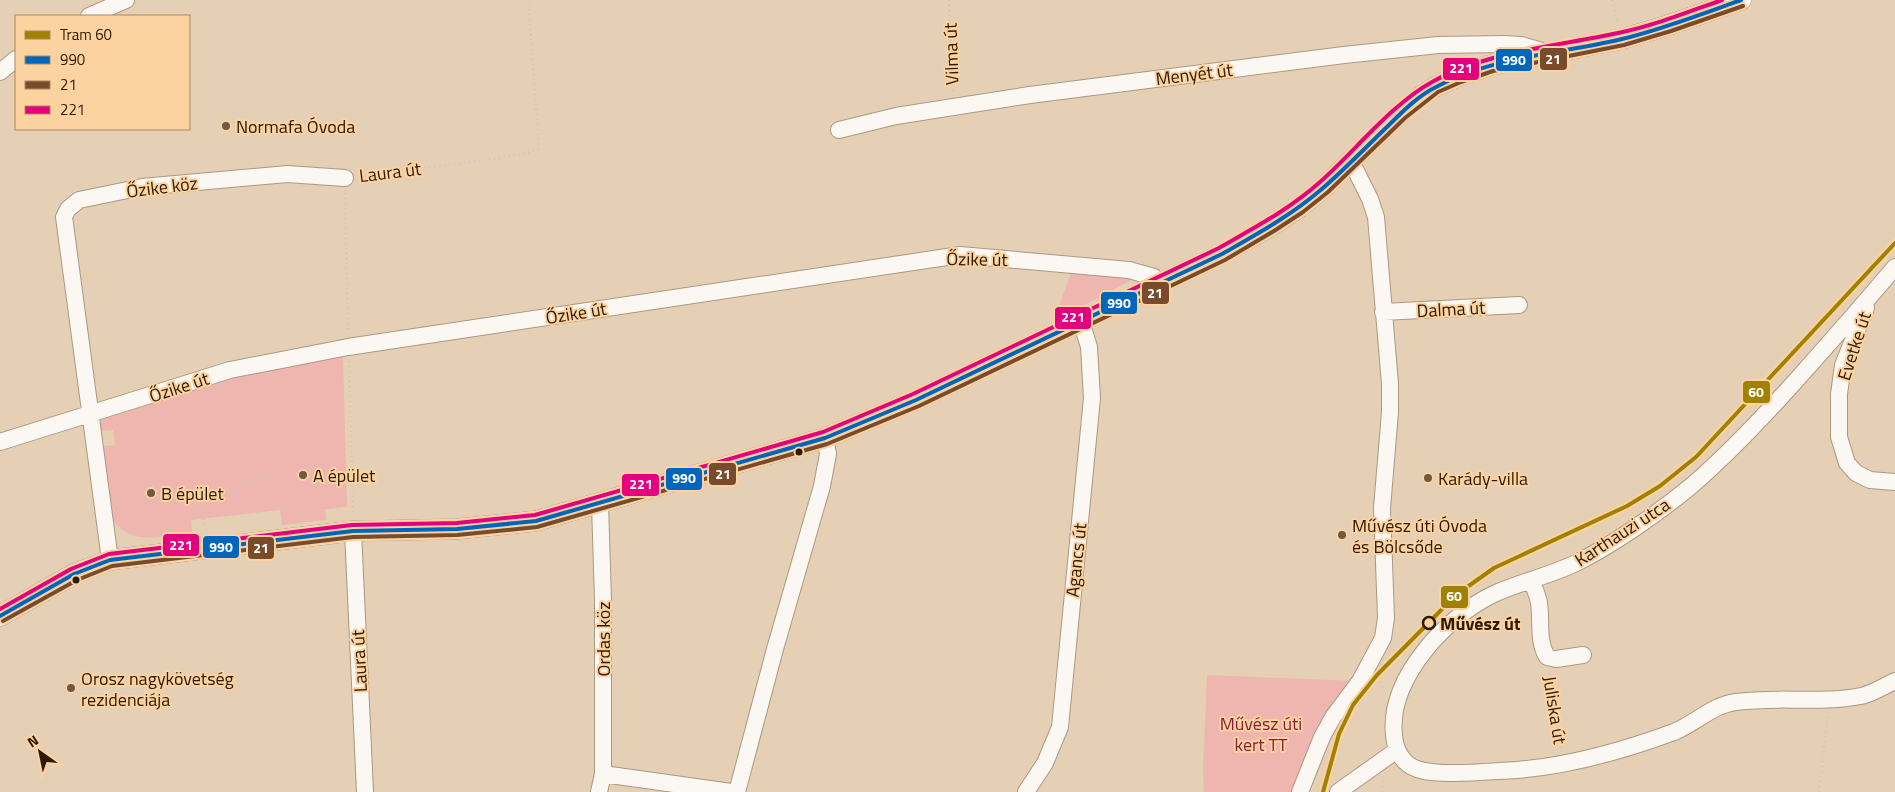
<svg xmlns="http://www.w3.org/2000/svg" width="1895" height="792" font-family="'Titillium Web',sans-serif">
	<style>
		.green { fill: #eeb6af }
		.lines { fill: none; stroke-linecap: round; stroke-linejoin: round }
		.minor-casing { stroke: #ab9880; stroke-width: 18 }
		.tertiary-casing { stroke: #ab9880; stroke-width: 21 }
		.path { stroke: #cdc7be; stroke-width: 2.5; stroke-dasharray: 1 4; stroke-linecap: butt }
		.minor { stroke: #fbf8f4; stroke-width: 16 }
		.tertiary { stroke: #fbf8f4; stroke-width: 20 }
		.bus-1-casing { stroke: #fbd2a0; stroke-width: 8 }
		.bus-2-casing { stroke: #fbd2a0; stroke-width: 8 }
		.bus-3-casing { stroke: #fbd2a0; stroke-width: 8 }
		.bus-1 { stroke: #0065bd; stroke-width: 4 }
		.bus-2 { stroke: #7a4b2a; stroke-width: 4 }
		.bus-3 { stroke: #e5007d; stroke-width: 4 }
		.tram-1-casing { stroke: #fbd2a0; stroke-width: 8 }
		.tram-1 { stroke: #a08200; stroke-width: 4 }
		.poi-dot { fill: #6e5a40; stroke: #fbd2a0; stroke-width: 2 }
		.bus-dot { fill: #2d1a01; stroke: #fbd2a0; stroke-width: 2 }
		.stop-dot { fill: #fbd2a0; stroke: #2d1a01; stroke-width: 2.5 }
		.labels { text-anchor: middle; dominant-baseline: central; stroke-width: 4; stroke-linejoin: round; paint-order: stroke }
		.street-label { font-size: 18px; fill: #2d1a01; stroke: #fbd2a0 }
		.poi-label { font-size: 18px; fill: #2d1a01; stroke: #fbd2a0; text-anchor: start }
		.stop-label { font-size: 18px; font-weight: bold; fill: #2d1a01; stroke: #fbd2a0; text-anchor: start }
		.park-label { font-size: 18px; fill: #8b1f38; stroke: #fbd2a0 }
		.line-badge { stroke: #fbd2a0; stroke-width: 2 }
		.badge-label { font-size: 14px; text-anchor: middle; font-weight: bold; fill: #fff }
	</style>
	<rect width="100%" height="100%" fill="#e6d0b5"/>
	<path class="green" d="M 1072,269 L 1130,276 L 1130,281 L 1054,321 Z
		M 343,355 L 347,507 L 325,509 L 326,520 L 282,525 L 280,510 L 191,520 L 192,532 C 162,536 130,548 111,517 L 102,446 L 115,445 L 113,430 L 100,431 L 98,421 L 234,377 Z
		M 1207,675 L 1355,681 L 1297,792 L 1204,792 L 1203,768 Z"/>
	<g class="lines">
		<defs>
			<path id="minor" d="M 89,16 L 126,0
				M 0,72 L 16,59
				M 839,130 L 896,116 L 1030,95 L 1344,55 L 1438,45 L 1505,44 L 1521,45 L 1549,53
				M 1895,267 C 1864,304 1832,340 1800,376 C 1766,414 1730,453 1690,487 C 1658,513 1613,545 1576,563 C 1549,576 1520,582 1494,594 C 1447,616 1388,678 1394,735 C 1395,749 1402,764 1417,769 C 1439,777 1491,771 1516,770 C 1570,766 1625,750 1674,732 C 1696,723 1712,705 1736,702 C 1777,696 1819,704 1861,696 C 1872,694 1884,686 1895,681
				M 1866,308 L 1843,365 L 1839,394 L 1839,437 L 1847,463 L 1856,473 L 1870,480 L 1895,482
				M 1383,312 L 1519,305
				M 0,442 L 230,370 L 348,347 L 960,255 L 1129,270 L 1154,277 L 1158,284
				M 353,531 L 365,792
				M 110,560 L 64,217 L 68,209 L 79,200 L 142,187 L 287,174 L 345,178
				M 1532,581 C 1534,588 1538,596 1539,603 C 1542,622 1537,640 1547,657 L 1556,659 L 1583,655
				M 603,774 L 731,792
				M 599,792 L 603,774 L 603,600 L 600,504
				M 737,792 L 775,649 L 822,486 L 828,454 L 825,438
				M 1026,792 L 1045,763 L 1060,727 L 1092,398 L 1089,347 L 1081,321
				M 1300,792 L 1322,737 L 1333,717 L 1360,681 L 1383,638 L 1386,618 L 1382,508 L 1390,412 L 1390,384 L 1376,217 L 1370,199 L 1351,161
				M 1338,792 L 1397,750"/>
			<path id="tertiary" d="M 0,616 L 74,574 L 110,560 L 353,531 L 457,529 L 536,521 L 825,438 L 916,400 L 1222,254 L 1271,226 L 1300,207 L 1324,187 L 1401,113 L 1420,97 L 1435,87 L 1459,76 L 1491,65 L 1622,39 L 1669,25 L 1741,0"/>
		</defs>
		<use href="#minor" class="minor-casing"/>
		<use href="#tertiary" class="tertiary-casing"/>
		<path class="path" d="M 949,0 L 953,93
			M 1612,0 L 1618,23
			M 360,176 L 487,160 L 528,153 L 539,148 L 528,0
			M 345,193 L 348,333
			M 349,361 L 353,515
			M 172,489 L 198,497 L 204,518 L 206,533
			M 198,497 L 243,488 L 257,477 L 276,471
			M 1549,673 L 1561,749
			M 1379,677 L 1384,690
			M 1382,792 L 1384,778
			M 1819,792 L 1828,714"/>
		<use href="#minor" class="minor"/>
		<use href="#tertiary" class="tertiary"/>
		<defs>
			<path id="bus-1" d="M 0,616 L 74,574 L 110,560 L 353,531 L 457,529 L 536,521 L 825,438 L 916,400 L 1222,254 C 1257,234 1292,215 1323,188 C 1346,168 1367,146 1389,125 C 1403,111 1418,96 1436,87 C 1493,56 1560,54 1622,39 C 1663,29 1702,14 1741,0"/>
			<path id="bus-2" d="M 3,621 L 77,580 L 112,566 L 353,537 L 457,535 L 537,527 L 827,444 L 919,406 L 1225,260 L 1274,231 L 1303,212 L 1328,192 L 1405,118 L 1438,92 L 1461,82 L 1493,71 L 1624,45 L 1671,31 L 1743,6"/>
			<path id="bus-3" d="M 0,609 L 71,569 L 109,554 L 352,525 L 457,523 L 535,515 L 823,432 L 913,394 L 1219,248 C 1254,228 1290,209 1320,182 C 1354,152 1392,104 1432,82 C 1485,52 1558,46 1618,33 C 1653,26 1688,12 1722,0"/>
		</defs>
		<use href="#bus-1" class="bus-1-casing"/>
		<use href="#bus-2" class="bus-2-casing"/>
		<use href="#bus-3" class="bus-3-casing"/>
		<use href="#bus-1" class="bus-1"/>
		<use href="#bus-2" class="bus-2"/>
		<use href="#bus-3" class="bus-3"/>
		<defs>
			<path id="tram-1" d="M 1323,792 L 1339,734 L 1353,705 L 1377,675 L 1456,595 L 1494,568 L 1627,506 L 1660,486 L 1696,457 L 1895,243"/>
		</defs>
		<use href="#tram-1" class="tram-1-casing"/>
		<use href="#tram-1" class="tram-1"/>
	</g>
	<g class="poi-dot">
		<circle cx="226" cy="126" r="5"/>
		<circle cx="303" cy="475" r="5"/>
		<circle cx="1428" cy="478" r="5"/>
		<circle cx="151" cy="493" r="5"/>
		<circle cx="1342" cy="535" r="5"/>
		<circle cx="71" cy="688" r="5"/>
	</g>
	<g class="bus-dot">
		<circle cx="799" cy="452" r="4.5"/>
		<circle cx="76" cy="580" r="4.5"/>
	</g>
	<circle class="stop-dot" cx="1429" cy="623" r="6"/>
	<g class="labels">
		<g class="street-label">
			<text transform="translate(951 54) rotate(-92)">Vilma út</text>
			<text transform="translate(1194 74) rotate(-7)">Menyét út</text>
			<text transform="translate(390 172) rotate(-7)">Laura út</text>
			<text transform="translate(162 187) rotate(-7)">Őzike köz</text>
			<text transform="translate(977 259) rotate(1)">Őzike út</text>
			<text transform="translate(1451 309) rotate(-3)">Dalma út</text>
			<text transform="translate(576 313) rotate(-9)">Őzike út</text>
			<text transform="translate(1854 346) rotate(-72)">Evetke út</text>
			<text transform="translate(179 387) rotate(-18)">Őzike út</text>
			<text transform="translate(1622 532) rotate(-33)">Karthauzi utca</text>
			<text transform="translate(1076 560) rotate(-84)">Agancs út</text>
			<text transform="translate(603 639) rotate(-90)">Ordas köz</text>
			<text transform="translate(359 661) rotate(-93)">Laura út</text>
			<text transform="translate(1555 710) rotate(81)">Juliska út</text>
		</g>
		<g class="poi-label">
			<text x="236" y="126">Normafa Óvoda</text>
			<text x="313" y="475">A épület</text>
			<text x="1438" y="478">Karády-villa</text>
			<text x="161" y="493">B épület</text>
			<text x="1352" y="525">Művész úti Óvoda<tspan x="1352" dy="21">és Bölcsőde</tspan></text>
			<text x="81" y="678">Orosz nagykövetség<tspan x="81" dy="21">rezidenciája</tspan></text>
		</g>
		<g class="stop-label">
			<text x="1440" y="623">Művész út</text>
		</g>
		<g class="park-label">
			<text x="1261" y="723">Művész úti<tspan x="1261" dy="21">kert TT</tspan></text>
		</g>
	</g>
	<g class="line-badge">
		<rect x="1539" y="47" width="29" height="24" rx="5" fill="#7a4b2a"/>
		<rect x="1495" y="48" width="38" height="24" rx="5" fill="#0065bd"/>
		<rect x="1442" y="57" width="38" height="24" rx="5" fill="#e5007d"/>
		<rect x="1141" y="281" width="29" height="24" rx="5" fill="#7a4b2a"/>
		<rect x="1100" y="291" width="38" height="24" rx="5" fill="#0065bd"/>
		<rect x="1054" y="306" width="38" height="24" rx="5" fill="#e5007d"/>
		<rect x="1742" y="380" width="29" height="24" rx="5" fill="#a08200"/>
		<rect x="708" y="462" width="29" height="24" rx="5" fill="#7a4b2a"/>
		<rect x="665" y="467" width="38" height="24" rx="5" fill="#0065bd"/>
		<rect x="621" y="473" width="39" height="24" rx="5" fill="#e5007d"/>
		<rect x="162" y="533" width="38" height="24" rx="5" fill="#e5007d"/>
		<rect x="202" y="535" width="38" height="24" rx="5" fill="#0065bd"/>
		<rect x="247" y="536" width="28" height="24" rx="5" fill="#7a4b2a"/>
		<rect x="1440" y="585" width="29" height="24" rx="5" fill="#a08200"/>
	</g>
	<g class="badge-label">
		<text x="1553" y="64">21</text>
		<text x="1514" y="65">990</text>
		<text x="1461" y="73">221</text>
		<text x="1155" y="298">21</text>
		<text x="1119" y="308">990</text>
		<text x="1073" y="322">221</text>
		<text x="1756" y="397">60</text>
		<text x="723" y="479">21</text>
		<text x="684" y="483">990</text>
		<text x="641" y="489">221</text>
		<text x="181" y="550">221</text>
		<text x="221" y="552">990</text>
		<text x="261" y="553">21</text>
		<text x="1454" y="601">60</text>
	</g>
	<rect x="15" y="15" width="175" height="115" fill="#fbd2a0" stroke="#a98860"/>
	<rect x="25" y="31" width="25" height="8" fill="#a08200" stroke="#a98860"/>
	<text x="60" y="40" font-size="15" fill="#2d1a01">Tram 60</text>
	<rect x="25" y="56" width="25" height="8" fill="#0065bd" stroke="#a98860"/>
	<text x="60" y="65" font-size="15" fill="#2d1a01">990</text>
	<rect x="25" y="81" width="25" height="8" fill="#7a4b2a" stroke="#a98860"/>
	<text x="60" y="90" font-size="15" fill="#2d1a01">21</text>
	<rect x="25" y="106" width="25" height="8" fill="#e5007d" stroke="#a98860"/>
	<text x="60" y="115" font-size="15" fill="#2d1a01">221</text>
	<g transform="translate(40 752) rotate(327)" stroke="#fbd2a0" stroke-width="4" paint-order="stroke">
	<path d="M0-4L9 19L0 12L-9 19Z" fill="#2d1a01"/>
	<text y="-8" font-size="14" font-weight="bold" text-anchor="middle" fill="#2d1a01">N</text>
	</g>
</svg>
